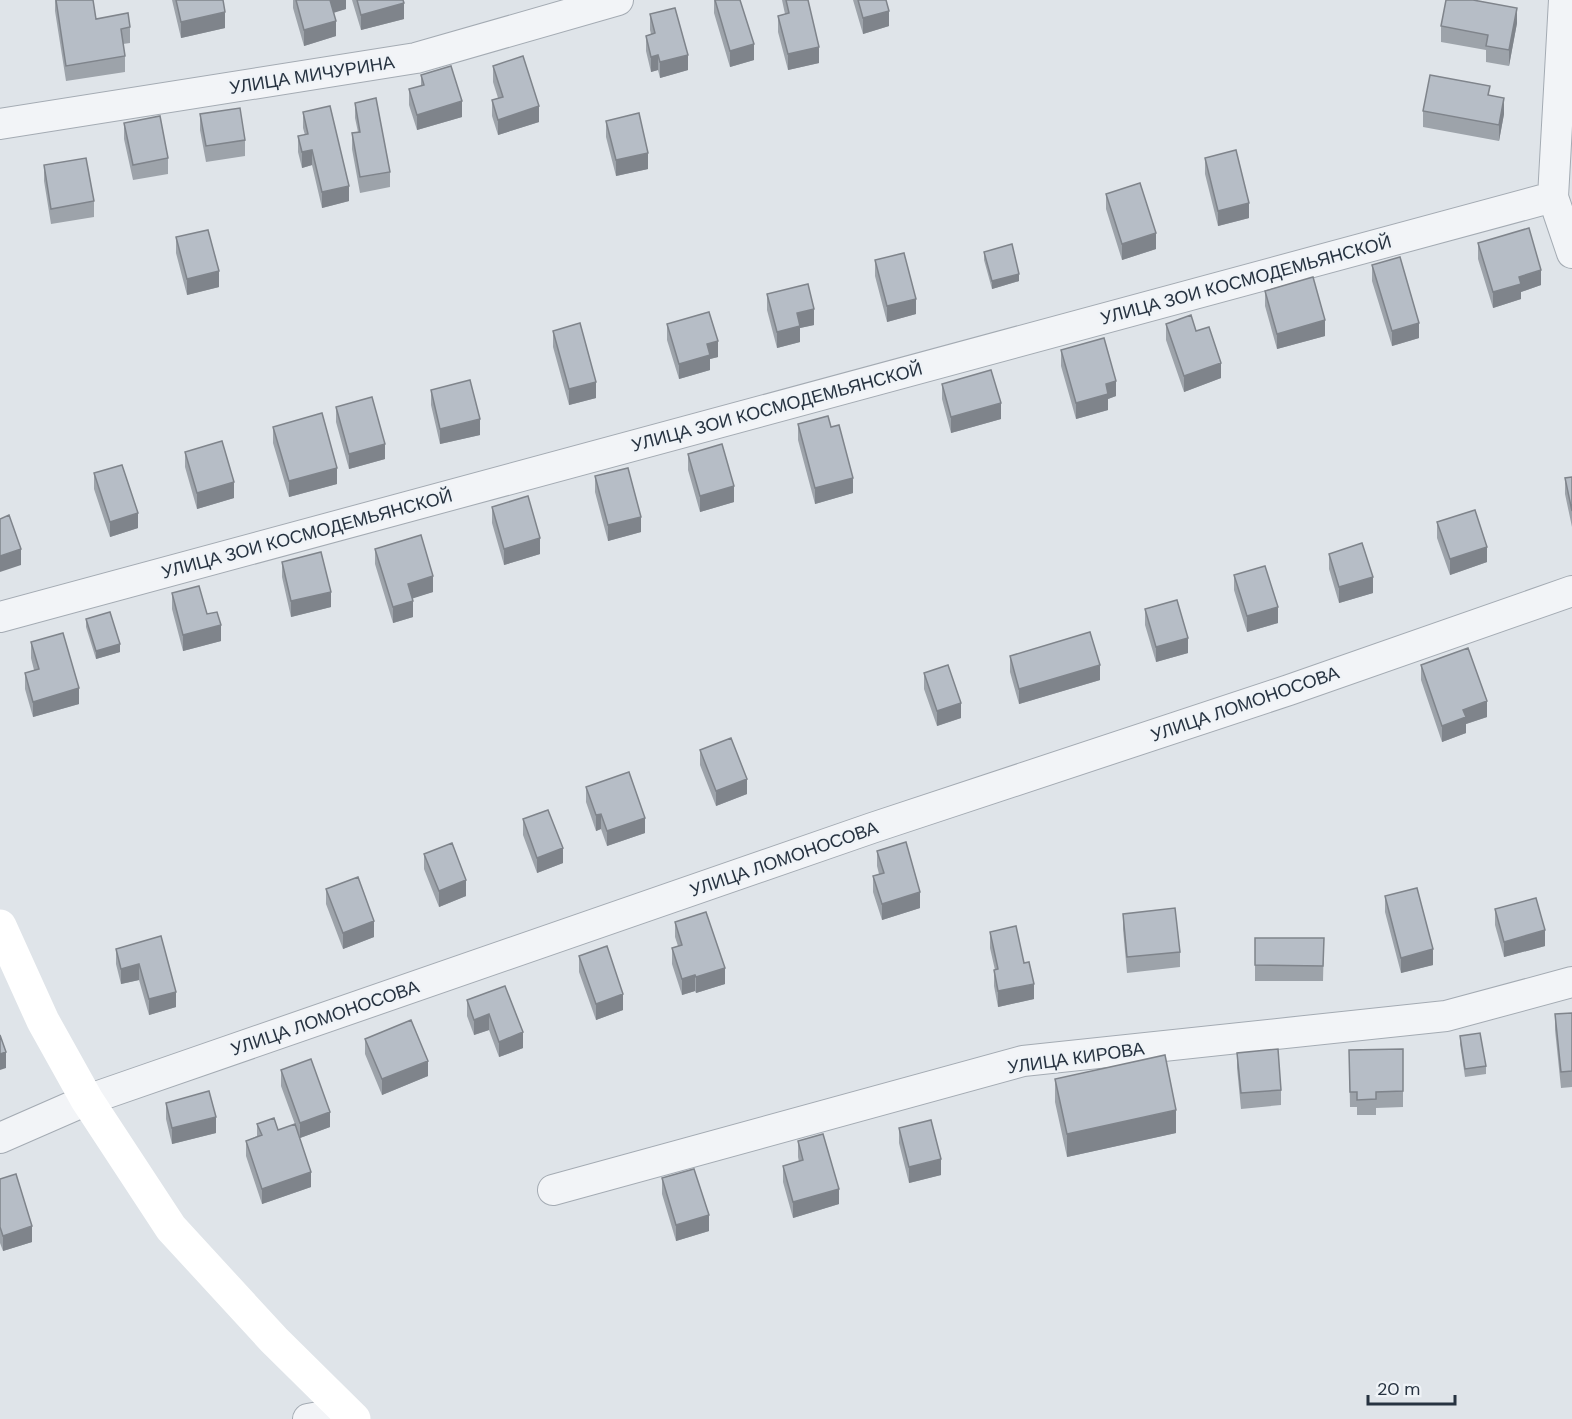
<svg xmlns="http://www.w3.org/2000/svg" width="1572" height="1419" font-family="'DM Sans',sans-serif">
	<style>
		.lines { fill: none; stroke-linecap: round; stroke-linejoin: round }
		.street-casing { stroke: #a4abb3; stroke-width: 32 }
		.street { stroke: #f2f4f7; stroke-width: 30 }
		.secondary { stroke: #fff; stroke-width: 33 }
		.wall { fill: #9da3aa }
		.shaded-wall { fill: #7f848b }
		.building { fill: #b6bdc6; stroke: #7f848b; stroke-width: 1.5 }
		.labels { text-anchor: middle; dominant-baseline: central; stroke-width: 4.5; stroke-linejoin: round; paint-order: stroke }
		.street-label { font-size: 18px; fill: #273341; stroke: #eff3f7 }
	</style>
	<rect width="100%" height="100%" fill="#dfe4e9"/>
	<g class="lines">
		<defs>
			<path id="street" d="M 1564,0 L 1553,197 L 1572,253
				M 0,124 L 416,58 L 618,0
				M 0,617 L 1553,197
				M 0,1138 L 87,1100 L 872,828 L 1289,690 L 1572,591
				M 553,1190 L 1023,1061 L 1446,1016 L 1572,982
				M 308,1419 L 346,1412"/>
		</defs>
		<use href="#street" class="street-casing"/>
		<use href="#street" class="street"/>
		<path class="secondary" d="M 0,926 L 43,1021 L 87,1100 L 171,1228 L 274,1340 L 354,1419"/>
	</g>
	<path class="wall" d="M 55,0 L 93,0 L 96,19 L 130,27 L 130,43 L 123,44 L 125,56 L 125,72 L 66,81 L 55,11 Z
		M 172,0 L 223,0 L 225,28 L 181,38 Z
		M 293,0 L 346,0 L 346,9 L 334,12 L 336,36 L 304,46 L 293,8 Z
		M 352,0 L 403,0 L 404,19 L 361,30 Z
		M 714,0 L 740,0 L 754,60 L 730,67 L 714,13 Z
		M 782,0 L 808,0 L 819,63 L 788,70 L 778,32 L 778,16 L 785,14 Z
		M 853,0 L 886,0 L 889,26 L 863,34 Z
		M 650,14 L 688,70 L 660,78 L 658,70 L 651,72 L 646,51 L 646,36 L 651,34 L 650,30 Z
		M 1517,23 L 1509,66 L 1486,62 L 1486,50 L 1441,42 L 1441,26 Z
		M 493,66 L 539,122 L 498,135 L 492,116 L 492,100 L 498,98 L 493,82 Z
		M 421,75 L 462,117 L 417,130 L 409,105 L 409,89 L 421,86 Z
		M 1490,95 L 1504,114 L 1499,141 L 1423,127 L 1423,111 Z
		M 355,103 L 390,172 L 390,187 L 360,193 L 352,149 L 352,133 L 358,132 L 355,118 Z
		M 303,112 L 349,201 L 322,208 L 312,165 L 302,168 L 298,152 L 298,136 L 305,135 L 303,128 Z
		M 200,114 L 245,140 L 245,156 L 206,162 L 200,130 Z
		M 606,121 L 648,169 L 616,176 L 606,137 Z
		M 124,123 L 168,158 L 168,174 L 133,180 L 124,139 Z
		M 1205,158 L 1249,218 L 1218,226 L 1205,174 Z
		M 44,165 L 94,201 L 94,217 L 51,224 L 44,181 Z
		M 1106,194 L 1156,249 L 1122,260 L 1106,209 Z
		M 176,237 L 219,287 L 187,295 L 176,253 Z
		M 1478,243 L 1541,285 L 1521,292 L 1521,299 L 1493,308 L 1478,259 Z
		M 984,252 L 1019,281 L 992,289 L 984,260 Z
		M 875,260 L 916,314 L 887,322 L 875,276 Z
		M 1372,265 L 1419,338 L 1392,346 L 1372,281 Z
		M 1265,291 L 1325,336 L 1277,349 L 1265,306 Z
		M 767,294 L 814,325 L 800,328 L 800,342 L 777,348 L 767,310 Z
		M 667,324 L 718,357 L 710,359 L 710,370 L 679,379 L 667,340 Z
		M 1166,324 L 1196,331 L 1221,378 L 1184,392 L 1166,340 Z
		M 553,331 L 596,398 L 569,405 L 553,347 Z
		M 1061,350 L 1116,396 L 1108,399 L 1108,410 L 1076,419 L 1061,366 Z
		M 942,384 L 1001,419 L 951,433 L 942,399 Z
		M 431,390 L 480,435 L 440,444 L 431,405 Z
		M 336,407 L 385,459 L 349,469 L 336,422 Z
		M 798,424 L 831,427 L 853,493 L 815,504 L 798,440 Z
		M 273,427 L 337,484 L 289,497 L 273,443 Z
		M 185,452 L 234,498 L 197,509 L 185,467 Z
		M 688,454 L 734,502 L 700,512 L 688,470 Z
		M 94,473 L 138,528 L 110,537 L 94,489 Z
		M 595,476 L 641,532 L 608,541 L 595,492 Z
		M 1572,477 L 1572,527 L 1565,494 L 1565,478 Z
		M 492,507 L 540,554 L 504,565 L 492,523 Z
		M 1437,522 L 1487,562 L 1450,575 L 1437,538 Z
		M 375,549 L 433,592 L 412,598 L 413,617 L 393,623 L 375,564 Z
		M 1329,554 L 1373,593 L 1339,603 L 1329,569 Z
		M 282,562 L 331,607 L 291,617 L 282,577 Z
		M 1234,575 L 1278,623 L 1247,632 L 1234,590 Z
		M 172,593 L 207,614 L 221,641 L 183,651 L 172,609 Z
		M 1145,609 L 1188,653 L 1156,662 L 1145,625 Z
		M 86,619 L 120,652 L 96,659 L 86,627 Z
		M 31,642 L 79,704 L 33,717 L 25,689 L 25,673 L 34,670 L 31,658 Z
		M 1010,656 L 1100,680 L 1019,704 L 1010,672 Z
		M 1421,665 L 1487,717 L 1466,724 L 1466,733 L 1442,742 L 1421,680 Z
		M 924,673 L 961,718 L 937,726 L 924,689 Z
		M 700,750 L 747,794 L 716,806 L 700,765 Z
		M 586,787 L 645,833 L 607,846 L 601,829 L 596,831 L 586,802 Z
		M 523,819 L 563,863 L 537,873 L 523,835 Z
		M 877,851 L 920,908 L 882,920 L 873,892 L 873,876 L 879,874 L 877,866 Z
		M 424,854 L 466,896 L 439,907 L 424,869 Z
		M 326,889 L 374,937 L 343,949 L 326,904 Z
		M 1385,896 L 1433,965 L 1401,973 L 1385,912 Z
		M 1495,909 L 1545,946 L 1504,957 L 1495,925 Z
		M 1123,914 L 1180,952 L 1180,967 L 1127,973 L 1123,929 Z
		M 675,922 L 725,984 L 696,993 L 695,991 L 682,995 L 672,964 L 672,948 L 678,946 L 675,937 Z
		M 990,932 L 1034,999 L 998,1007 L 994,986 L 994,970 L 995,970 L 990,948 Z
		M 161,936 L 176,1007 L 149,1015 L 139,980 L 121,984 L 116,964 L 116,949 Z
		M 1255,938 L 1324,938 L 1323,981 L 1255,981 Z
		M 579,956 L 623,1010 L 596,1020 L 579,972 Z
		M 505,986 L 523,1048 L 499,1057 L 489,1030 L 474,1035 L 467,1016 L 467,1000 Z
		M 1572,1013 L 1572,1087 L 1561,1088 L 1555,1030 L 1555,1014 Z
		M 1460,1036 L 1486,1066 L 1486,1074 L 1465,1077 L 1460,1044 Z
		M 365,1039 L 428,1076 L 382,1095 L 365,1054 Z
		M 1403,1049 L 1403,1107 L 1376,1108 L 1376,1115 L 1357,1115 L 1357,1107 L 1350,1107 L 1349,1050 Z
		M 1237,1053 L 1281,1090 L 1281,1105 L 1241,1109 L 1237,1068 Z
		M 281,1070 L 330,1127 L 300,1138 L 281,1086 Z
		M 1055,1079 L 1176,1133 L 1067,1157 L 1055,1102 Z
		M 166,1103 L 216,1133 L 172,1144 L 166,1119 Z
		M 257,1124 L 311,1187 L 262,1204 L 246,1156 L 246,1141 L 257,1136 Z
		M 899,1128 L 941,1175 L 909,1183 L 899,1143 Z
		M 798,1141 L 839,1204 L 793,1218 L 783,1182 L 783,1166 L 799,1162 L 798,1157 Z
		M 662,1178 L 709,1231 L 676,1241 L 662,1194 Z
		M 0,1179 L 32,1242 L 3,1251 L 0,1243 Z"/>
	<path class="shaded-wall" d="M 330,0 L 346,0 L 346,9 L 330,14 Z
		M 404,3 L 404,19 L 361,30 L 361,15 Z
		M 1517,8 L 1517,23 L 1509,66 L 1509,50 Z
		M 889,11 L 889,26 L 863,34 L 863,18 Z
		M 225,12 L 225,28 L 181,38 L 181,22 Z
		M 336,21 L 336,36 L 304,46 L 304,30 Z
		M 754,44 L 754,60 L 730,67 L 730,51 Z
		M 819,47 L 819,63 L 788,70 L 788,54 Z
		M 658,55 L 658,70 L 651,72 L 651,57 Z
		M 688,55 L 688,70 L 660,78 L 660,62 Z
		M 1504,98 L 1504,114 L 1499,141 L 1499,125 Z
		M 462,101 L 462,117 L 417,130 L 417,115 Z
		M 539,106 L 539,122 L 498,135 L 498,120 Z
		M 312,150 L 312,165 L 302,168 L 302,152 Z
		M 648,153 L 648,169 L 616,176 L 616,160 Z
		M 349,186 L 349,201 L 322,208 L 322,192 Z
		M 1249,203 L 1249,218 L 1218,226 L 1218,211 Z
		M 1156,233 L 1156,249 L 1122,260 L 1122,244 Z
		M 1541,270 L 1541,285 L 1521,292 L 1521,299 L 1493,308 L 1493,292 L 1519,277 Z
		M 219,271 L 219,287 L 187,295 L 187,279 Z
		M 1019,274 L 1019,281 L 992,289 L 992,281 Z
		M 916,299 L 916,314 L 887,322 L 887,306 Z
		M 814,309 L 814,325 L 800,328 L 800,342 L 777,348 L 777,332 L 797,313 Z
		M 1325,320 L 1325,336 L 1277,349 L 1277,334 Z
		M 1419,323 L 1419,338 L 1392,346 L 1392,331 Z
		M 718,341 L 718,357 L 710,359 L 710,370 L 679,379 L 679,364 L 707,344 Z
		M 1221,363 L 1221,378 L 1184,392 L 1184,376 Z
		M 1116,381 L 1116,396 L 1108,399 L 1108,410 L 1076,419 L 1076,403 L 1106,384 Z
		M 596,382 L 596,398 L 569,405 L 569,389 Z
		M 1001,403 L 1001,419 L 951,433 L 951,417 Z
		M 480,419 L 480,435 L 440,444 L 440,429 Z
		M 385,444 L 385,459 L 349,469 L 349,454 Z
		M 337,468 L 337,484 L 289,497 L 289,481 Z
		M 853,478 L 853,493 L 815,504 L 815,488 Z
		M 234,482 L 234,498 L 197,509 L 197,493 Z
		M 734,486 L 734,502 L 700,512 L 700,496 Z
		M 138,513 L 138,528 L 110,537 L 110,522 Z
		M 641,517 L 641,532 L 608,541 L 608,525 Z
		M 540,538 L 540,554 L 504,565 L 504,549 Z
		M 1487,547 L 1487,562 L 1450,575 L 1450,559 Z
		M 21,549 L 21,565 L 0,572 L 0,556 Z
		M 433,576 L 433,592 L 408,600 L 408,584 Z
		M 1373,577 L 1373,593 L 1339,603 L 1339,587 Z
		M 331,592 L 331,607 L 291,617 L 291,601 Z
		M 413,601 L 413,617 L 393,623 L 393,607 Z
		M 1278,607 L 1278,623 L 1247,632 L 1247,616 Z
		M 221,625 L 221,641 L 183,651 L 183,635 Z
		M 1188,638 L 1188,653 L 1156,662 L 1156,647 Z
		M 120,644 L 120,652 L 96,659 L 96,651 Z
		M 1100,665 L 1100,680 L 1019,704 L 1019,689 Z
		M 79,688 L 79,704 L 33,717 L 33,702 Z
		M 1487,701 L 1487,717 L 1466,724 L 1466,733 L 1442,742 L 1442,726 L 1463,710 Z
		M 961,703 L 961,718 L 937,726 L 937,711 Z
		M 747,779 L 747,794 L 716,806 L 716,791 Z
		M 601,814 L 601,829 L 596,831 L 596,815 Z
		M 645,818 L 645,833 L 607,846 L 607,831 Z
		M 563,848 L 563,863 L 537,873 L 537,858 Z
		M 466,880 L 466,896 L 439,907 L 439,891 Z
		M 920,892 L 920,908 L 882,920 L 882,904 Z
		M 374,921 L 374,937 L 343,949 L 343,933 Z
		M 1545,930 L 1545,946 L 1504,957 L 1504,942 Z
		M 1433,949 L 1433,965 L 1401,973 L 1401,958 Z
		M 139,964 L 139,980 L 121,984 L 121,969 Z
		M 725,968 L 725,984 L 696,993 L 696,977 Z
		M 695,975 L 695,991 L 682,995 L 682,979 Z
		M 1034,984 L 1034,999 L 998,1007 L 998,991 Z
		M 176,992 L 176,1007 L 149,1015 L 149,999 Z
		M 623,994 L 623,1010 L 596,1020 L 596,1004 Z
		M 489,1014 L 489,1030 L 474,1035 L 474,1020 Z
		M 523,1032 L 523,1048 L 499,1057 L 499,1042 Z
		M 6,1052 L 6,1068 L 0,1070 L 0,1054 Z
		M 428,1061 L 428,1076 L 382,1095 L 382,1079 Z
		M 1176,1110 L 1176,1133 L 1067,1157 L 1067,1134 Z
		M 330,1112 L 330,1127 L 300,1138 L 300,1123 Z
		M 216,1117 L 216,1133 L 172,1144 L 172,1128 Z
		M 941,1159 L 941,1175 L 909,1183 L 909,1167 Z
		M 311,1172 L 311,1187 L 262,1204 L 262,1189 Z
		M 839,1189 L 839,1204 L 793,1218 L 793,1202 Z
		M 709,1215 L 709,1231 L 676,1241 L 676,1225 Z
		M 32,1226 L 32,1242 L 3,1251 L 3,1236 Z"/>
	<path class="building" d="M 56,0 L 93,0 L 96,19 L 128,13 L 130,27 L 121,29 L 125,56 L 66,66 Z
		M 176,0 L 223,0 L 225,12 L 181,22 Z
		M 296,0 L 330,0 L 336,21 L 304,30 Z
		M 357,0 L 403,0 L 404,3 L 361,15 Z
		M 715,0 L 740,0 L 754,44 L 730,51 Z
		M 786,0 L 808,0 L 819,47 L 788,54 L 778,16 L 789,13 Z
		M 858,0 L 886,0 L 889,11 L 863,18 Z
		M 1446,0 L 1473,0 L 1517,8 L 1509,50 L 1486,46 L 1488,35 L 1441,26 Z
		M 675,8 L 688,55 L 660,62 L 658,55 L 651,57 L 646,36 L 655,33 L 650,14 Z
		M 523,56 L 539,106 L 498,120 L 492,100 L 503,97 L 493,66 Z
		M 451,66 L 462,101 L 417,115 L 409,89 L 424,85 L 421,75 Z
		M 1430,75 L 1490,86 L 1488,95 L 1504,98 L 1499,125 L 1423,111 Z
		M 376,98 L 390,172 L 360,177 L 352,133 L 360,132 L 355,103 Z
		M 330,106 L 349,186 L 322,192 L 312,150 L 302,152 L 298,136 L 308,134 L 303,112 Z
		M 240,108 L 245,140 L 206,146 L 200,114 Z
		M 639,113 L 648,153 L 616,160 L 606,121 Z
		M 160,116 L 168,158 L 133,165 L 124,123 Z
		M 1236,150 L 1249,203 L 1218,211 L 1205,158 Z
		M 86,158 L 94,201 L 51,209 L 44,165 Z
		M 1140,183 L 1156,233 L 1122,244 L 1106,194 Z
		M 1529,228 L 1541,270 L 1519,277 L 1521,284 L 1493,292 L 1478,243 Z
		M 208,230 L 219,271 L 187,279 L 176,237 Z
		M 1012,244 L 1019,274 L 992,281 L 984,252 Z
		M 904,253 L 916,299 L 887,306 L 875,260 Z
		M 1400,257 L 1419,323 L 1392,331 L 1372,265 Z
		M 1313,277 L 1325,320 L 1277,334 L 1265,291 Z
		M 808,284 L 814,309 L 797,313 L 800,326 L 777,332 L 767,294 Z
		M 709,312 L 718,341 L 707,344 L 710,355 L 679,364 L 667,324 Z
		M 1191,315 L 1196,331 L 1209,327 L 1221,363 L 1184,376 L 1166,324 Z
		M 580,323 L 596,382 L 569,389 L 553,331 Z
		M 1104,338 L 1116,381 L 1106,384 L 1108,394 L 1076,403 L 1061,350 Z
		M 991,370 L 1001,403 L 951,417 L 942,384 Z
		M 470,380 L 480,419 L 440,429 L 431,390 Z
		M 372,397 L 385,444 L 349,454 L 336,407 Z
		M 322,413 L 337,468 L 289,481 L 273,427 Z
		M 828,416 L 831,427 L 839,425 L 853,478 L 815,488 L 798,424 Z
		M 222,441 L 234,482 L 197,493 L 185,452 Z
		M 722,444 L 734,486 L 700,496 L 688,454 Z
		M 122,465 L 138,513 L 110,522 L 94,473 Z
		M 628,468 L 641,517 L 608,525 L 595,476 Z
		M 1572,477 L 1572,511 L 1565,478 Z
		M 528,496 L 540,538 L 504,549 L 492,507 Z
		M 1475,510 L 1487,547 L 1450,559 L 1437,522 Z
		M 9,515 L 21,549 L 0,556 L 0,519 Z
		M 421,535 L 433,576 L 408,584 L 413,601 L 393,607 L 375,549 Z
		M 1362,543 L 1373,577 L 1339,587 L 1329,554 Z
		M 321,552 L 331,592 L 291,601 L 282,562 Z
		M 1265,566 L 1278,607 L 1247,616 L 1234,575 Z
		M 199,586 L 207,614 L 217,612 L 221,625 L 183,635 L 172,593 Z
		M 1177,600 L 1188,638 L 1156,647 L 1145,609 Z
		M 110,612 L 120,644 L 96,651 L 86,619 Z
		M 1090,632 L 1100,665 L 1019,689 L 1010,656 Z
		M 63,633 L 79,688 L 33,702 L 25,673 L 39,669 L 31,642 Z
		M 1468,648 L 1487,701 L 1463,710 L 1466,717 L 1442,726 L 1421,665 Z
		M 948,665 L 961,703 L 937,711 L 924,673 Z
		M 731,738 L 747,779 L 716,791 L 700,750 Z
		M 629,772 L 645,818 L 607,831 L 601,814 L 596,815 L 586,787 Z
		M 548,810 L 563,848 L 537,858 L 523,819 Z
		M 906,842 L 920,892 L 882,904 L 873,876 L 884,873 L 877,851 Z
		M 452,843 L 466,880 L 439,891 L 424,854 Z
		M 358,877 L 374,921 L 343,933 L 326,889 Z
		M 1417,888 L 1433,949 L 1401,958 L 1385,896 Z
		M 1536,898 L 1545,930 L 1504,942 L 1495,909 Z
		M 1175,908 L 1180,952 L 1127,957 L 1123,914 Z
		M 706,912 L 725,968 L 696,977 L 695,975 L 682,979 L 672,948 L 682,945 L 675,922 Z
		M 1016,926 L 1024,963 L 1029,962 L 1034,984 L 998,991 L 994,970 L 998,969 L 990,932 Z
		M 161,936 L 176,992 L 149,999 L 139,964 L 121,969 L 116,949 Z
		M 1255,938 L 1324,938 L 1323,966 L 1255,965 Z
		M 607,946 L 623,994 L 596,1004 L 579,956 Z
		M 505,986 L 523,1032 L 499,1042 L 489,1014 L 474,1020 L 467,1000 Z
		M 1572,1013 L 1572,1071 L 1561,1072 L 1555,1014 Z
		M 411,1020 L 428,1061 L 382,1079 L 365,1039 Z
		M 1480,1033 L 1486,1066 L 1465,1069 L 1460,1036 Z
		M 0,1035 L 6,1052 L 0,1054 Z
		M 1278,1049 L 1281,1090 L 1241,1093 L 1237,1053 Z
		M 1403,1049 L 1403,1091 L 1376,1092 L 1376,1099 L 1357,1100 L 1357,1092 L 1350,1092 L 1349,1050 Z
		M 1165,1055 L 1176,1110 L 1067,1134 L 1055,1079 Z
		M 311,1059 L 330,1112 L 300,1123 L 281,1070 Z
		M 209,1091 L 216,1117 L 172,1128 L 166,1103 Z
		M 274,1118 L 278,1130 L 295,1124 L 311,1172 L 262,1189 L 246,1141 L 262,1135 L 257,1124 Z
		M 931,1120 L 941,1159 L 909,1167 L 899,1128 Z
		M 823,1134 L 839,1189 L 793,1202 L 783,1166 L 803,1160 L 798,1141 Z
		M 694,1169 L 709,1215 L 676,1225 L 662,1178 Z
		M 16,1174 L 32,1226 L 3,1236 L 0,1227 L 0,1179 Z"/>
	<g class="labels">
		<g class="street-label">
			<text transform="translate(312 75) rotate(-9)">УЛИЦА МИЧУРИНА</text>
			<text transform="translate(1246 280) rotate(-15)">УЛИЦА ЗОИ КОСМОДЕМЬЯНСКОЙ</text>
			<text transform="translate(777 407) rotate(-15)">УЛИЦА ЗОИ КОСМОДЕМЬЯНСКОЙ</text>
			<text transform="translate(307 534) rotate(-15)">УЛИЦА ЗОИ КОСМОДЕМЬЯНСКОЙ</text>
			<text transform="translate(1245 704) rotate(-19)">УЛИЦА ЛОМОНОСОВА</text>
			<text transform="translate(784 859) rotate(-19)">УЛИЦА ЛОМОНОСОВА</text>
			<text transform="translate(325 1018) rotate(-19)">УЛИЦА ЛОМОНОСОВА</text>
			<text transform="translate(1076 1058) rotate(-8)">УЛИЦА КИРОВА</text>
		</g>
	</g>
	<path d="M1368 1395v9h87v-9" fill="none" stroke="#273341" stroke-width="3"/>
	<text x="1377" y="1395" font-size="18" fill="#273341" stroke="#eff3f7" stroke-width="4.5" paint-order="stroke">20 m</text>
</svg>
